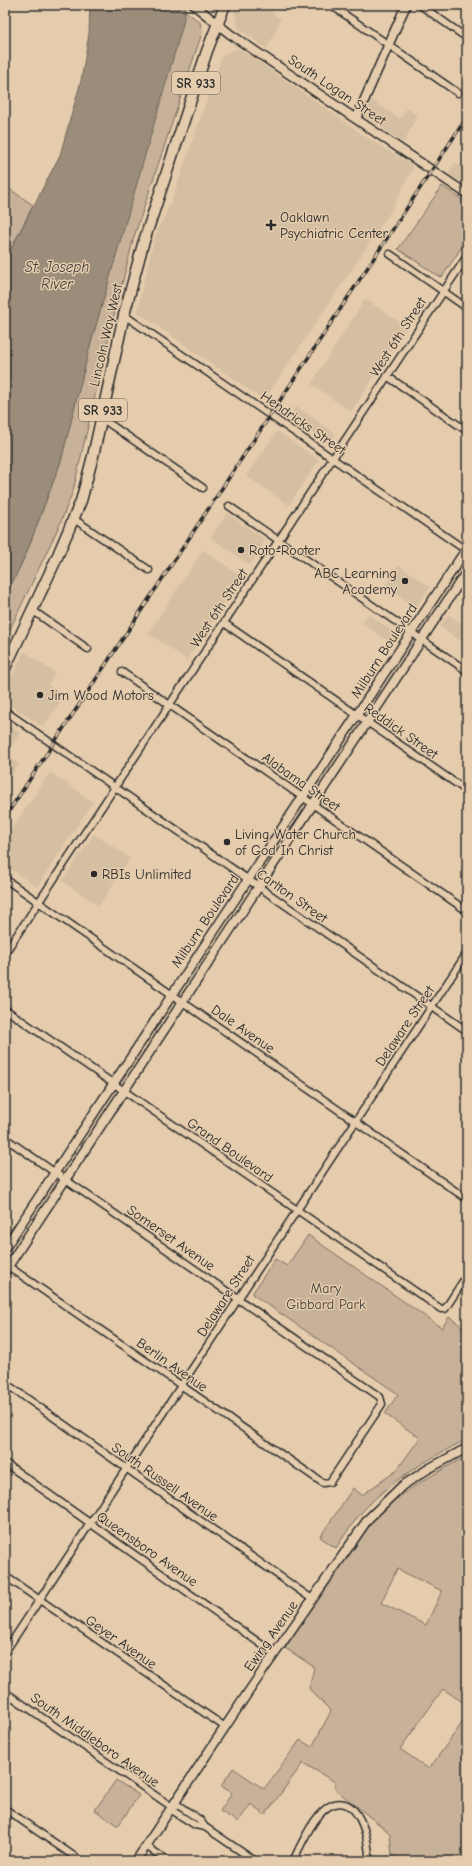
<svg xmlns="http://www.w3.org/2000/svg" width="472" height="1866" font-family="'Comic Neue',sans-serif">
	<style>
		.built { fill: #d5bfa2 }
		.green { fill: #c7b198; stroke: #796e62; fill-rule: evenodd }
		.water { fill: #9b8d7a; stroke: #6e665a }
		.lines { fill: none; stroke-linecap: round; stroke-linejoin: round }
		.minor-casing { stroke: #2b2b2b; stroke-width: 9 }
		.tertiary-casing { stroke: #2b2b2b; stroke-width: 11 }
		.primary-casing { stroke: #2b2b2b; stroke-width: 13 }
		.minor { stroke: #e5ccad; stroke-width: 6 }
		.tertiary { stroke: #e5ccad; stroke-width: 8 }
		.primary { stroke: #e5ccad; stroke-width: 10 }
		.rail-casing { stroke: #2b2b2b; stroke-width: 3.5 }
		.rail { stroke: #e5ccad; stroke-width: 2; stroke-dasharray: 6; stroke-linecap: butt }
		.poi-dot { fill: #2b2b2b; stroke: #e5ccad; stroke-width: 1.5 }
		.labels { text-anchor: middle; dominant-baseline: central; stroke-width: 3; stroke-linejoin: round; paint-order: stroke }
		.shield { fill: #e5ccad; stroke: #635b52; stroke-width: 1 }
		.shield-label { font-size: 13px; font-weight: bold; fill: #2b2b2b }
		.street-label { font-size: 14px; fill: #2b2b2b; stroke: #e5ccad }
		.poi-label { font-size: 14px; fill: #2b2b2b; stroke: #e5ccad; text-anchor: start }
		.park-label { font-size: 14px; fill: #423f3b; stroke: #e5ccad }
		.water-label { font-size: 15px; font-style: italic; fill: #413f3b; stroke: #e5ccad }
	</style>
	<rect width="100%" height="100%" fill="#e5ccad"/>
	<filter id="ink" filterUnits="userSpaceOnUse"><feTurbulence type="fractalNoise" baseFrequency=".025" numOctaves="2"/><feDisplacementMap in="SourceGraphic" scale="8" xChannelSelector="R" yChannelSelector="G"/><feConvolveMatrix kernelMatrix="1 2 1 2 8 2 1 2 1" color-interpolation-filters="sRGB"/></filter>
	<g filter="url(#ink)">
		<path class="built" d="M 237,5 L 262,5 L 281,19 L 267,49 L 239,29 L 234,11 Z
			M 235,49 L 242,50 L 371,140 L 414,166 L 391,211 L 264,400 L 137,312 L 154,239 L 174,194 L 222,56 Z
			M 372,100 L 400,119 L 407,108 L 417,115 L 404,143 L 365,116 Z
			M 455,162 L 467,171 L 467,186 L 448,174 Z
			M 365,299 L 407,327 L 351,412 L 311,384 Z
			M 296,406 L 336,434 L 329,445 L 289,417 Z
			M 277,431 L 319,460 L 289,505 L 246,476 Z
			M 227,513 L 266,540 L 250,565 L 211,538 Z
			M 203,550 L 242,577 L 187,660 L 148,633 Z
			M 399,565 L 430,587 L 416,608 L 385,586 Z
			M 368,614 L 398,635 L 392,644 L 362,623 Z
			M 448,614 L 467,627 L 467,645 L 440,627 Z
			M 24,651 L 55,673 L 48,685 L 64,696 L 43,727 L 5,701 L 5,691 Z
			M 5,723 L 20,733 L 5,755 L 19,764 L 5,786 Z
			M 50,772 L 93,802 L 37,887 L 5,865 L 5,839 Z
			M 94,834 L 130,858 L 99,906 L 62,881 Z"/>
		<path class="green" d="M 185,11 L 200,22 L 202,33 L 134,237 L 113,319 L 73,491 L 60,524 L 5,640 L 5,598 L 26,554 L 61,461 L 90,346 Z
			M 5,186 L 33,205 L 10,251 L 5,267 Z
			M 442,186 L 467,203 L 467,239 L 442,277 L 438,276 L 398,249 Z
			M 308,1235 L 442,1328 L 449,1317 L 467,1330 L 467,1439 C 427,1460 386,1482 357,1518 C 350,1527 343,1538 336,1548 L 320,1537 L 353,1488 L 362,1495 L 396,1471 L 420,1438 L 385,1414 L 398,1394 L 252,1294 L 275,1259 L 287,1266 Z
			M 467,1456 L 467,1705 L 443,1689 L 400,1749 L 429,1769 L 467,1716 L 467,1861 L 408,1861 L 392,1856 L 390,1835 L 386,1830 L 335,1789 L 335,1782 L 303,1763 L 265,1815 L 251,1804 L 238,1822 L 220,1811 L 232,1793 L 221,1786 L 233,1768 L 264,1789 L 300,1740 L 312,1747 L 331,1711 L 309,1689 L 314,1667 L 285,1648 L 366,1528 C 394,1495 430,1476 467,1456 ZM 397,1569 L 442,1591 L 426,1625 L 381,1603 Z
			M 116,1780 L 139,1795 L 118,1826 L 95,1810 Z"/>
		<path class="water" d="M 90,5 L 186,5 L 183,24 L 90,346 L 61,461 L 26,554 L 5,598 L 5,267 L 10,251 L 60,155 L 81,81 L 89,34 Z"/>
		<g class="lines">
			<defs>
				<path id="minor" d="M 331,5 L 458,93
					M 420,5 L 467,38
					M 390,254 L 467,308
					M 124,315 L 467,551
					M 387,376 L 467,431
					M 101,418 L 203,488
					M 229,506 L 467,671
					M 74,519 L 149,570
					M 32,610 L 88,649
					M 224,623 L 467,791
					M 122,672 L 467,911
					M 5,711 L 467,1031
					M 5,879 L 467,1199
					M 5,953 L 467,256
					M 5,1009 L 441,1309 L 445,1309 L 467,1275
					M 5,1138 L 380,1397 L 382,1404 L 330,1482 L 323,1483 L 5,1264
					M 5,1383 L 312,1599
					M 5,1463 L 275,1654
					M 5,1576 L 225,1727
					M 5,1652 L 467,953
					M 5,1692 L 172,1807
					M 175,1803 L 200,1820 L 205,1827 L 255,1861
					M 5,1809 L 81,1861
					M 170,1809 L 195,1825 L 205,1827
					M 146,1846 L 168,1861
					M 293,1861 C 301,1845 313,1817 328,1807 C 358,1789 370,1841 369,1861"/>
				<path id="tertiary" d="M 194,5 L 230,34 L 467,194
					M 356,119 L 406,5
					M 5,1248 L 467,548
					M 5,1271 L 467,571
					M 136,1861 L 251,1688 L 368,1519 L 402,1486 L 428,1469 L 467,1448"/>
				<path id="primary" d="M 5,668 L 54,564 L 81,501 L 93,456 L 124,315 L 143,244 L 207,51 L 225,5"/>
			</defs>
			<use href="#minor" class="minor-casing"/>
			<use href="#tertiary" class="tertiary-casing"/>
			<use href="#primary" class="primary-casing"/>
			<use href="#minor" class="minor"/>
			<use href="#tertiary" class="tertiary"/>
			<use href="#primary" class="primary"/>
			<defs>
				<path id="rail" d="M 5,817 L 467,117"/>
			</defs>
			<use href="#rail" class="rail-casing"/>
			<use href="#rail" class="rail"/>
		</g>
	</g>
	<g class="poi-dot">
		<path d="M269 219h4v4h4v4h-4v4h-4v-4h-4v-4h4z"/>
		<circle cx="241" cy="550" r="4"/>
		<circle cx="405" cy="581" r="4"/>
		<circle cx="40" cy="695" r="4"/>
		<circle cx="227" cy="842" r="4"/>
		<circle cx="94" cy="874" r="4"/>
	</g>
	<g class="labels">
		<g class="shield">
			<rect x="172" y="72" width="48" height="22" rx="3"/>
			<rect x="79" y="399" width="48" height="22" rx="3"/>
		</g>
		<g class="shield-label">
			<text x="196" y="83">SR 933</text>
			<text x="103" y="410">SR 933</text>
		</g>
		<g class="street-label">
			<text transform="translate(337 90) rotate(34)">South Logan Street</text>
			<text transform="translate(106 335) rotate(-77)">Lincoln Way West</text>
			<text transform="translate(398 337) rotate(-57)">West 6th Street</text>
			<text transform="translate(303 423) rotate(35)">Hendricks Street</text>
			<text transform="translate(219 608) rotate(-56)">West 6th Street</text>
			<text transform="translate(384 651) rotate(-57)">Milburn Boulevard</text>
			<text transform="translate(401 731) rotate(35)">Reddick Street</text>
			<text transform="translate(301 782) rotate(35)">Alabama Street</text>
			<text transform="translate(292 896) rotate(35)">Carlton Street</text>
			<text transform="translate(205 921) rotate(-56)">Milburn Boulevard</text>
			<text transform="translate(405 1026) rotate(-56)">Delaware Street</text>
			<text transform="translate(243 1029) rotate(35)">Dale Avenue</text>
			<text transform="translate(230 1150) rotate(35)">Grand Boulevard</text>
			<text transform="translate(171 1238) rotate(35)">Somerset Avenue</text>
			<text transform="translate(226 1296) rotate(-57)">Delaware Street</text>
			<text transform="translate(172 1365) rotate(35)">Berlin Avenue</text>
			<text transform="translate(165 1482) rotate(35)">South Russell Avenue</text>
			<text transform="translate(147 1549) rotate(35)">Queensboro Avenue</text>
			<text transform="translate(271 1636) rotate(-55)">Ewing Avenue</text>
			<text transform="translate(121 1642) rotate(35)">Geyer Avenue</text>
			<text transform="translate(95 1740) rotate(35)">South Middleboro Avenue</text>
		</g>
		<g class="poi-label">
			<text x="280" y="217">Oaklawn<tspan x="280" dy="16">Psychiatric Center</tspan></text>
			<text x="249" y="550">Roto-Rooter</text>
			<text x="397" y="573" text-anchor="end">ABC Learning<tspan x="397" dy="16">Academy</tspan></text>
			<text x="48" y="695">Jim Wood Motors</text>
			<text x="235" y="834">Living Water Church<tspan x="235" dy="16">of God In Christ</tspan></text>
			<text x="102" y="874">RBIs Unlimited</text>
		</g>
		<g class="park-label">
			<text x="326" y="1288">Mary<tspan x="326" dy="16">Gibbard Park</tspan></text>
		</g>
		<g class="water-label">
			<text x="57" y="267">St. Joseph<tspan x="57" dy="17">River</tspan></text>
		</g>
	</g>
	<rect width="472" height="1866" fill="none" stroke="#e5ccad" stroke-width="20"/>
	<rect x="10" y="10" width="452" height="1846" fill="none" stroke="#2b2b2b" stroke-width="1.5" filter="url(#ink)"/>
</svg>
